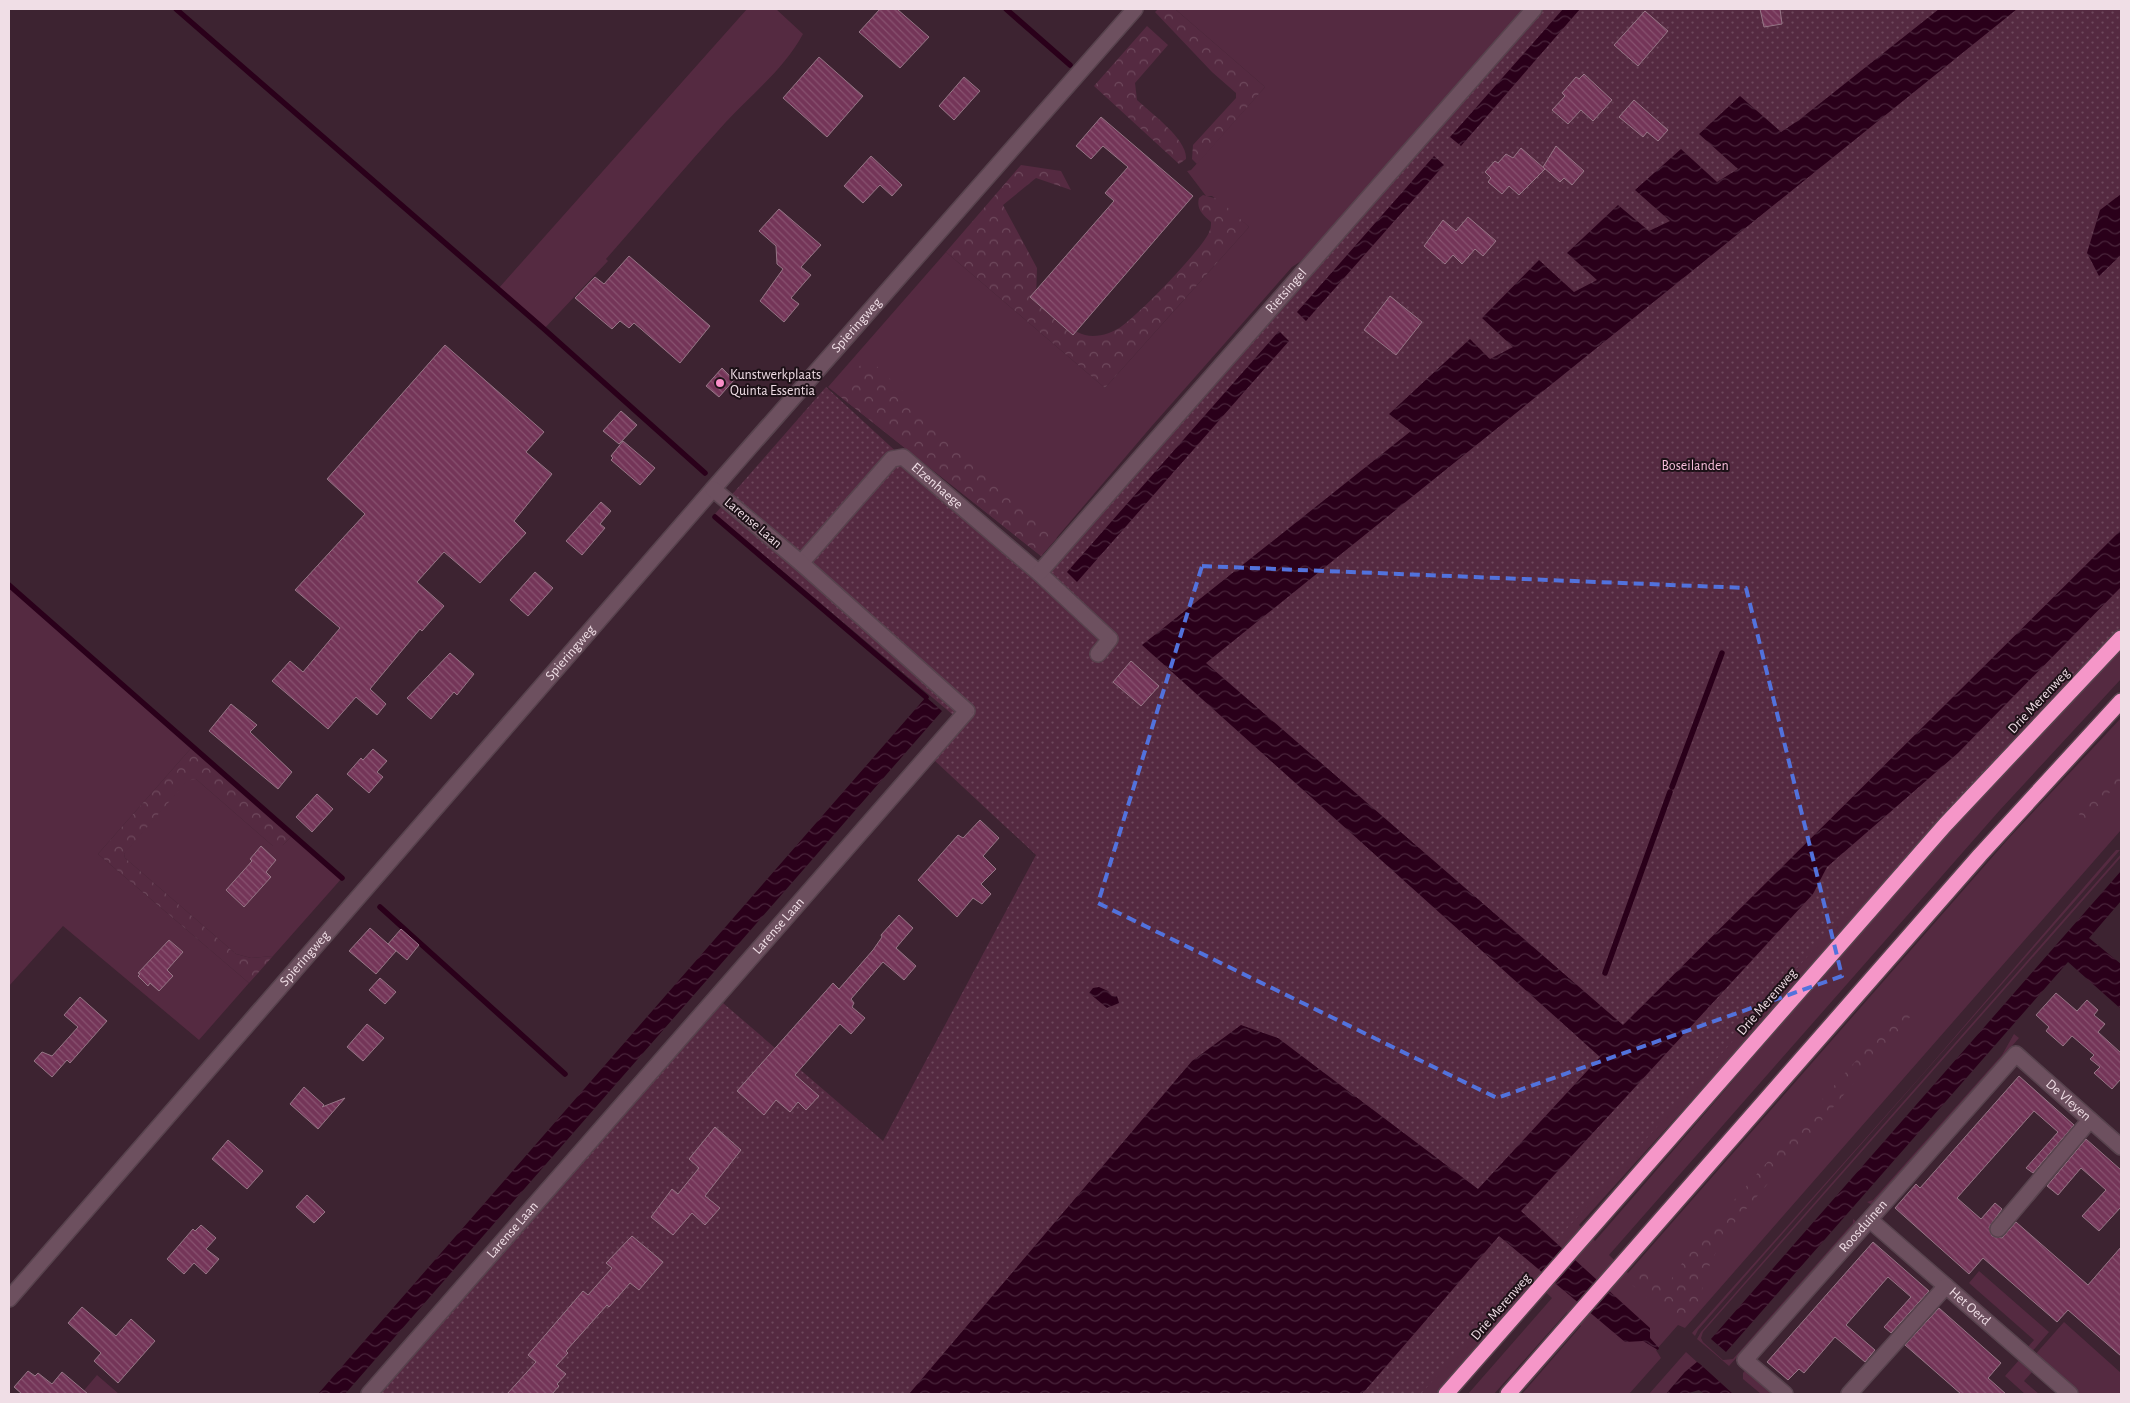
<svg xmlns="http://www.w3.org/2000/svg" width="2130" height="1403" font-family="'Alegreya Sans',sans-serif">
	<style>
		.grass { fill: #552a41 }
		.forest { fill: url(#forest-crowns) }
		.park { fill: url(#park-dots) }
		.water { fill: url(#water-waves) }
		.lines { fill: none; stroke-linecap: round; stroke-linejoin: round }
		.stream { stroke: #2a001a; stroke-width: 5.5 }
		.building { fill: url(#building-back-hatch); stroke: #967686 }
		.minor-casing { stroke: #58434e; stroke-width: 18 }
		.highway-casing { stroke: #58434e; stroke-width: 18 }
		.minor { stroke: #6d505f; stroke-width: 15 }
		.highway { stroke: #f596c8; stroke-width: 15 }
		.marked { fill: none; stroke: #5272dc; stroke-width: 4; stroke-dasharray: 10 6; stroke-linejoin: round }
		.poi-dot { fill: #fa8fc8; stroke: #1d1117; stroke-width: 2 }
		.labels { text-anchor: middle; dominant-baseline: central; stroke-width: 4; stroke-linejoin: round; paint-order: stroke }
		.street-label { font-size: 14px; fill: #f0dee6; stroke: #1d1117 }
		.poi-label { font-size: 14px; fill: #f0dee6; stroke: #1d1117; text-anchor: start }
		.park-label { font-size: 14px; fill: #f9bedb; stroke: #1d1117 }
	</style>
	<defs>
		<pattern id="forest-crowns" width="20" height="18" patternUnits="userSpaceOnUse" patternTransform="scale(1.25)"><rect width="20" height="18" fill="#552a41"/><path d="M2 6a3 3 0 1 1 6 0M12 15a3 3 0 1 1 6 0" fill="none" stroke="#6e485c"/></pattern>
		<pattern id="park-dots" width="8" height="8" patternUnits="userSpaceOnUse" patternTransform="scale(1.25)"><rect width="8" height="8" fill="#552a41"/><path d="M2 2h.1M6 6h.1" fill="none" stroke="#6e485c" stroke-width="1.8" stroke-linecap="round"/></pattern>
		<pattern id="water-waves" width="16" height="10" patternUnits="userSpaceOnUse" patternTransform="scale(1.25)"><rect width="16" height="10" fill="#2a001a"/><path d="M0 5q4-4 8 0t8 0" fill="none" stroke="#49253b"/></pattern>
		<pattern id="building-back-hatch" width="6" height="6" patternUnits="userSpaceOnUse" patternTransform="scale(1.25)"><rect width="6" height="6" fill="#743558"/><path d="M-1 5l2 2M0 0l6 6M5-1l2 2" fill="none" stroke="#885270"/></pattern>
	</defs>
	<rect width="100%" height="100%" fill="#3d2331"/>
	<path class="grass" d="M 747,9 L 776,9 L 803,34 C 785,68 751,95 725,123 C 684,168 646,214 606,259 L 608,261 L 544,329 L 498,289 Z
		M 1175,9 L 1524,9 L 1304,259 L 1292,267 L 1151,427 L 1041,556 L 828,387 L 946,252 L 1105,388 L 1249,227 L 1212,196 L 1206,196 L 1187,171 L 1191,170 L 1265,87 Z
		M 9,583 L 193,746 L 98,854 L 249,983 L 199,1040 L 63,926 L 9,986 Z
		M 2121,625 L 1579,1225 L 1595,1241 C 1769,1042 1936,836 2121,647 L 2121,679 L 1999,811 L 1609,1255 L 1628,1273 L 2009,838 L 2121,718 L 2121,830 L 1685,1328 L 1678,1325 L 1656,1350 L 1661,1358 L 1629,1394 L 1522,1394 L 1581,1326 L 1567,1312 L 1494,1394 L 1468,1394 L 1552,1298 L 1532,1280 L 1504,1325 L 1444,1394 L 1362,1394 Z
		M 191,779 L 196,779 L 273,846 L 283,845 L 293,835 L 342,878 L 273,956 L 251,958 L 236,954 L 125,858 L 124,854 L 126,851 L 187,780 Z
		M 2116,850 L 2120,850 L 1698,1330 L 1695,1336 L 1692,1333 L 1921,1076 Z
		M 2121,854 L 2121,857 L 1703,1332 L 1701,1338 L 1703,1342 L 1723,1360 L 1733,1359 L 1853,1223 L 1853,1219 L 1857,1222 L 1729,1366 L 1697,1339 L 1701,1332 Z
		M 2014,1034 L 2019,1038 L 1872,1205 L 1867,1202 L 1873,1200 L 2002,1055 Z
		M 1979,1271 L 2049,1332 L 2030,1354 L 2025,1350 L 2034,1340 L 1969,1283 Z
		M 2064,1322 L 2121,1373 L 2121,1394 L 2076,1394 L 2033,1357 Z
		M 1686,1352 L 1697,1362 L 1685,1372 L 1666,1394 L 1649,1394 Z
		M 2020,1359 L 2033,1371 L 2024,1381 L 2039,1394 L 2025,1394 L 2005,1376 Z
		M 1746,1369 L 1772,1394 L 1761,1394 L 1743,1379 L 1743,1373 Z
		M 97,1375 L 119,1394 L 81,1394 Z"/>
	<path class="forest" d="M 1158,9 L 1175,9 L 1265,87 L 1197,164 L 1192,159 L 1193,145 L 1236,98 L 1236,93 L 1212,72 L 1155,12 Z
		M 1147,26 L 1168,45 L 1135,83 L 1137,100 C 1151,113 1188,140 1186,159 L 1179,164 L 1094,86 Z
		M 1021,165 L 1061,171 L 1071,190 L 1036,178 L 1003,205 L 1037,268 L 1036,299 C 1051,312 1072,336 1093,336 C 1103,336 1114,332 1122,326 C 1139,314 1205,247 1210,230 C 1211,228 1211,224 1211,222 C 1203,215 1196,209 1199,198 L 1203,195 L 1218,199 L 1249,227 L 1105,388 L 946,252 Z
		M 867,357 L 1057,538 L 1041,556 L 837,394 Z
		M 193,746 L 293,835 L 283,845 L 278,848 L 273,846 L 196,779 L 187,781 L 124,854 L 125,858 L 236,954 L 251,958 L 273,956 L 249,983 L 98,854 Z
		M 2121,769 L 2121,780 L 2084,821 L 2079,814 Z
		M 1903,1007 L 1911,1016 L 1724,1235 L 1706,1273 L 1698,1307 L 1679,1325 L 1630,1283 L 1642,1267 L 1658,1283 L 1668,1284 L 1693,1247 Z"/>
	<path class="park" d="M 1539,9 L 2121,9 L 2121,633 L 1844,915 L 1421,1394 L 378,1394 L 723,1003 L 883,1141 L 1036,855 L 934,760 L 965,725 L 715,514 L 826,387 L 1029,574 Z"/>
	<path class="water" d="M 1563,9 L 1580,9 L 1461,146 L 1450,137 Z
		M 1939,9 L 2017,9 L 1206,663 L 1623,1025 L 2121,530 L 2121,587 L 1958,753 L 1827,867 L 1813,894 L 1521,1211 L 1650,1328 L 1650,1338 L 1659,1348 L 1658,1350 L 1643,1341 L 1625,1342 L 1499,1236 L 1362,1394 L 909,1394 L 1192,1061 L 1241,1025 L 1278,1038 L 1478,1189 L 1600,1057 L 1142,645 L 1411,431 L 1389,414 L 1470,339 L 1490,359 L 1513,347 L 1482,318 L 1539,260 L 1574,292 L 1597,280 L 1567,253 L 1618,205 L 1649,231 L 1670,221 L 1635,190 L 1681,149 L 1717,182 L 1738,169 L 1699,134 L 1740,96 L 1781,132 L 1799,120 Z
		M 1434,156 L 1444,165 L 1306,321 L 1297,312 Z
		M 2121,194 L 2121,255 L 2099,276 L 2087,253 L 2100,210 Z
		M 1279,331 L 1289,341 L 1077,582 L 1067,572 Z
		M 926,697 L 942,711 L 345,1394 L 318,1394 Z
		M 2121,871 L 2121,901 L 2089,938 L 2121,964 L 2121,1009 L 2068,962 L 1726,1352 L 1711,1339 Z
		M 1099,987 L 1108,991 L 1112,996 L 1117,996 L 1119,1003 L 1107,1008 L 1089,993 L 1093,988 Z
		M 1697,1362 L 1700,1364 L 1733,1394 L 1704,1394 L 1699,1390 L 1685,1394 L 1666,1394 L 1685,1372 Z"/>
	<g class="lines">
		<path class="stream" d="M 176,9 L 544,329 L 705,473
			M 1006,9 L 1070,65
			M 715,517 L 926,697
			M 9,585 L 342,878
			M 1672,787 L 1722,653
			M 380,907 L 565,1074
			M 1605,973 L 1670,792"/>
	</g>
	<path class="building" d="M 880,9 L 897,9 L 929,37 L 900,68 L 859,32 Z
		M 1760,9 L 1780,9 L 1782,24 L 1764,27 Z
		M 1645,11 L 1668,31 L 1638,66 L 1614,45 Z
		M 819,57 L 863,96 L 827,137 L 783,98 Z
		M 1584,74 L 1612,100 L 1593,121 L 1581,110 L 1568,124 L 1552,110 L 1565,96 L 1562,93 L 1576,77 L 1579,79 Z
		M 964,77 L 980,91 L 954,120 L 939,106 Z
		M 1634,100 L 1668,130 L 1658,141 L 1647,132 L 1643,137 L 1619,117 Z
		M 1101,117 L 1193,196 L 1073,335 L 1030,297 L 1114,201 L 1105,193 L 1128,167 L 1103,146 L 1091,159 L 1076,146 Z
		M 1556,146 L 1584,171 L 1572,185 L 1564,178 L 1560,182 L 1543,167 Z
		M 1521,148 L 1545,169 L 1519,195 L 1509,186 L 1502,194 L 1488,182 L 1491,178 L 1485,172 L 1495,161 L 1498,163 L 1506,154 L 1513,158 Z
		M 871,156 L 902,185 L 892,196 L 880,185 L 863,203 L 844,186 Z
		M 779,209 L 821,245 L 801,267 L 811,275 L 791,298 L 799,304 L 784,322 L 760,301 L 783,269 L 777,264 L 776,246 L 759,231 Z
		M 1468,217 L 1496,241 L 1483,256 L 1475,249 L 1462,264 L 1453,255 L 1445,264 L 1424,246 L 1443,220 L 1456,231 Z
		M 629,256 L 710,326 L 680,363 L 634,323 L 629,328 L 620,321 L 612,329 L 575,298 L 595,277 L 604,284 Z
		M 1390,296 L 1422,322 L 1396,355 L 1364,330 Z
		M 445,345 L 544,432 L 526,452 L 552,474 L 514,521 L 526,533 L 480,583 L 444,552 L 417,582 L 444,606 L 422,631 L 420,629 L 370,689 L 386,704 L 377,715 L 356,697 L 328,729 L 272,681 L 290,661 L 303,672 L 340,628 L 295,590 L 365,514 L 327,479 Z
		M 722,368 L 734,380 L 719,397 L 706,386 Z
		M 621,411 L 637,425 L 619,444 L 603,431 Z
		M 623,441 L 655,468 L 640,485 L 611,460 L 613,458 L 611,456 Z
		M 601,502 L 611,511 L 600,524 L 605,528 L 582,555 L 566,541 Z
		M 535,572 L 553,588 L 528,616 L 510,600 Z
		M 450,653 L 474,674 L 457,695 L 454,692 L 431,719 L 407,698 Z
		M 1131,661 L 1159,686 L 1141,706 L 1113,682 Z
		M 231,704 L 257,725 L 250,732 L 292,772 L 278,789 L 209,731 Z
		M 373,749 L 387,761 L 377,772 L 383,777 L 369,793 L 347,774 L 361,758 L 363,760 Z
		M 317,794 L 333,809 L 312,832 L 296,817 Z
		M 980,820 L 999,838 L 983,856 L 996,869 L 981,884 L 991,894 L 982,904 L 973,898 L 957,917 L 918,880 L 958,835 L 963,838 Z
		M 261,846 L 276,860 L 266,872 L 271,877 L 244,907 L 226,890 L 252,861 L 250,859 Z
		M 899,915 L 913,928 L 896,948 L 916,966 L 904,980 L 883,962 L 851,999 L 854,1003 L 852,1007 L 865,1018 L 851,1034 L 840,1024 L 795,1075 L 819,1096 L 806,1110 L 798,1102 L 790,1112 L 776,1100 L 764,1115 L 737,1091 L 833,983 L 839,989 L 873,950 L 882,937 L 881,935 Z
		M 370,928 L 396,951 L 376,974 L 349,951 Z
		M 401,929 L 419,945 L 407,960 L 388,944 Z
		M 169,940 L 183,952 L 167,970 L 173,976 L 159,991 L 150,983 L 148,986 L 138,976 L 140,974 L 138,973 Z
		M 380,978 L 396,992 L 385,1004 L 369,990 Z
		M 2056,993 L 2077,1011 L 2087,1000 L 2098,1010 L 2094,1015 L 2105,1024 L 2098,1032 L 2121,1053 L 2121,1079 L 2112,1089 L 2094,1073 L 2100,1067 L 2090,1059 L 2094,1055 L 2072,1036 L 2063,1046 L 2046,1031 L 2049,1027 L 2036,1015 Z
		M 80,997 L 107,1021 L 70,1063 L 67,1060 L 52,1077 L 34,1061 L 42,1052 L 52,1056 L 78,1027 L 64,1015 Z
		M 367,1024 L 384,1038 L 363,1061 L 347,1047 Z
		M 2019,1076 L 2074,1125 L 2033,1173 L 2026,1168 L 2058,1132 L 2034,1111 L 1957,1198 L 1981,1219 L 1995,1203 L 2002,1209 L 1989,1227 L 1992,1236 L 2002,1238 L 2016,1222 L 2088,1285 L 2121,1247 L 2121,1356 L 2068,1310 L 2057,1322 L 1983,1258 L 1969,1274 L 1895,1208 L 1916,1184 L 1920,1188 Z
		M 304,1087 L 324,1105 L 322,1107 L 345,1098 L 318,1129 L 290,1104 Z
		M 715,1127 L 741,1150 L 705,1196 L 720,1208 L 705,1225 L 692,1213 L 673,1235 L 651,1217 L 672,1189 L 678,1194 L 699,1168 L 689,1159 Z
		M 2086,1139 L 2121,1170 L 2121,1207 L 2099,1231 L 2082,1216 L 2106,1190 L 2081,1168 L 2058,1195 L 2047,1186 Z
		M 228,1140 L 263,1171 L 247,1189 L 212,1159 Z
		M 307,1195 L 325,1212 L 314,1223 L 296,1207 Z
		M 201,1225 L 216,1238 L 206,1249 L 219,1259 L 206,1274 L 194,1263 L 184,1274 L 167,1259 L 193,1229 L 195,1231 Z
		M 632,1236 L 663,1262 L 639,1290 L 630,1283 L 609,1307 L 607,1305 L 566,1351 L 568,1353 L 556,1366 L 566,1374 L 557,1384 L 559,1386 L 552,1394 L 507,1394 L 536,1362 L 528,1355 L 583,1291 L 588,1295 L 612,1268 L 606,1263 Z
		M 1873,1242 L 1929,1291 L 1891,1333 L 1884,1327 L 1911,1297 L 1888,1277 L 1846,1325 L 1875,1350 L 1865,1362 L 1835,1337 L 1804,1373 L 1799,1369 L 1788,1380 L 1767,1362 Z
		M 82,1307 L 116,1336 L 131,1319 L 155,1341 L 118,1383 L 94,1361 L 101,1353 L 68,1323 Z
		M 1939,1308 L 2001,1363 L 1988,1378 L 2006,1394 L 1961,1394 L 1905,1345 Z
		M 28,1371 L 35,1376 L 38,1373 L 52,1384 L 62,1372 L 88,1394 L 22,1394 L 14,1387 Z"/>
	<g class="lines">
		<defs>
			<g id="minor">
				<path id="s1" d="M 801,563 L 892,459 L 903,457 L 1039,573 L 1110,639 L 1098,654"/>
				<path id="s2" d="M 1039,573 L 1534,9"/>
				<path id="s3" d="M 1870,1220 L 2070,1394"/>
				<path d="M 1998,1229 L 2090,1120"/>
				<path id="s4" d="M 9,1299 L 713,489 L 1135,9"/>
				<path id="s5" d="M 369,1394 L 967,711 L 801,563 L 713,489"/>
				<path id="s6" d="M 1785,1394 L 1745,1360 L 2016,1054 L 2121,1147"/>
				<path d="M 1849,1394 L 1946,1286"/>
			</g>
			<path id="highway" d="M 1446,1394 L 1945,825 L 2121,638
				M 1508,1394 L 1980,855 L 2121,701"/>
		</defs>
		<use href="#minor" class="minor-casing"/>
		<use href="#highway" class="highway-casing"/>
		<use href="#minor" class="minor"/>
		<use href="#highway" class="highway"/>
	</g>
	<path class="marked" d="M 1202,566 L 1746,588 L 1842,976 L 1497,1098 L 1098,903 Z"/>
	<circle class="poi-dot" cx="720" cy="383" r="5"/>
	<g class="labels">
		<g class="street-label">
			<text stroke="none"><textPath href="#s2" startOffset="375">Rietsingel</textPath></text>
			<text stroke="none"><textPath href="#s4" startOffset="1291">Spieringweg</textPath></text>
			<text stroke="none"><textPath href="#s1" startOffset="194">Elzenhaege</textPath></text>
			<text transform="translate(753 523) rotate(40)">Larense Laan</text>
			<text stroke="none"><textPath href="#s4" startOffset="856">Spieringweg</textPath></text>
			<text transform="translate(2039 701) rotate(-47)">Drie Merenweg</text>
			<text stroke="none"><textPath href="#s5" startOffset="622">Larense Laan</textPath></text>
			<text stroke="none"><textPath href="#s4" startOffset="451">Spieringweg</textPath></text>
			<text transform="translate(1767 1002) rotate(-49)">Drie Merenweg</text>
			<text stroke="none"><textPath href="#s6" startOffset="531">De Vleyen</textPath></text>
			<text stroke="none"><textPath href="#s6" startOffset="231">Roosduinen</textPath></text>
			<text stroke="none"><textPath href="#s5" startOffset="218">Larense Laan</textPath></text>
			<text transform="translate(1501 1307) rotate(-49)">Drie Merenweg</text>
			<text stroke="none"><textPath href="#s3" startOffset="132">Het Oerd</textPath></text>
		</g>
		<g class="poi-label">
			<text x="730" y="375">Kunstwerkplaats<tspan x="730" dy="16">Quinta Essentia</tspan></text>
		</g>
		<g class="park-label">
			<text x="1695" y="466">Boseilanden</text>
		</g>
	</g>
	<rect width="2130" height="1403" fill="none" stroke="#f0dee6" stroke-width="20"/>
</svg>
